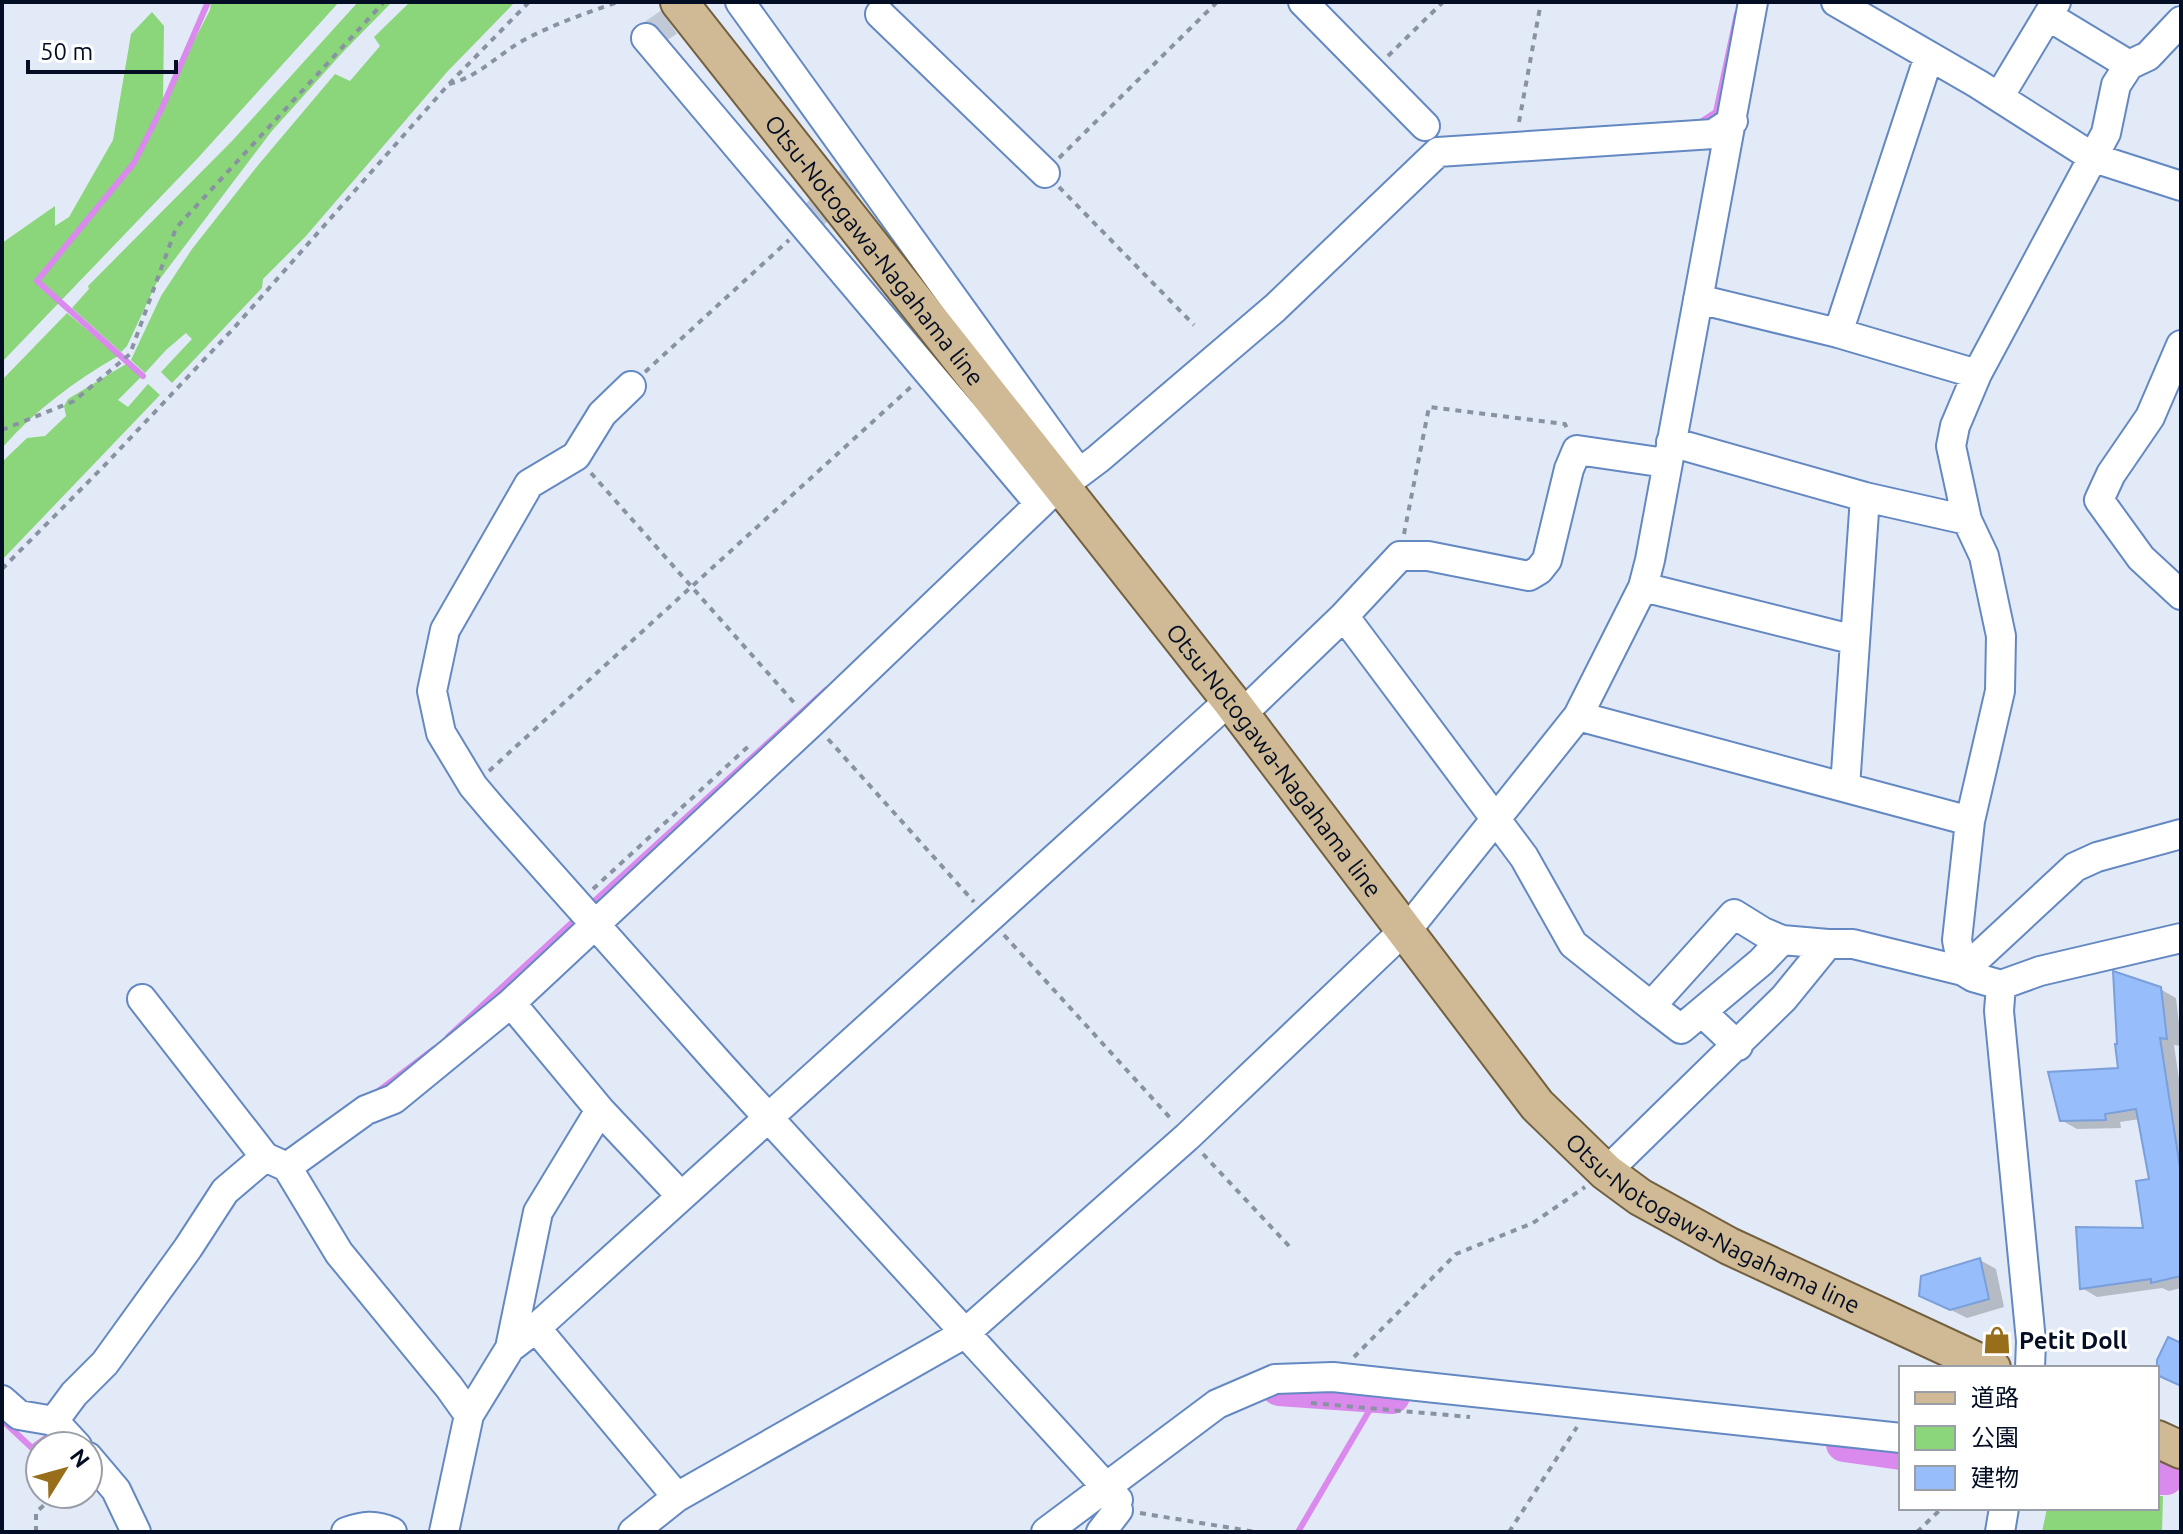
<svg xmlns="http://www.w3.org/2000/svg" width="2183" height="1534" font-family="Ubuntu,'Noto Sans JP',sans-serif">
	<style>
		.green { fill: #8bd57a }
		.shadow { fill: #0003 }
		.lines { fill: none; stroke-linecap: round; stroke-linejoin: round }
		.stream { stroke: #da89ed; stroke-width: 6 }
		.river { stroke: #da89ed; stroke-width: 36 }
		.building { fill: #97bdfb; stroke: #7a9fdb; stroke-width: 2 }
		.minor-tunnel { stroke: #c1c9d7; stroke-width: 28; stroke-dasharray: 28 14; stroke-linecap: butt }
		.minor-casing { stroke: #6488c2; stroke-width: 32 }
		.major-casing { stroke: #73603f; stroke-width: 40 }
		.path { stroke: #8992a3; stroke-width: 4; stroke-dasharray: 6 6; stroke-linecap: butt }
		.minor { stroke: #fff; stroke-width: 28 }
		.major { stroke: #d0ba95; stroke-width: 36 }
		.labels { text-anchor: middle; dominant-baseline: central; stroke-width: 6; stroke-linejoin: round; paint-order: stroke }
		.street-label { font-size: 24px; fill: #030e24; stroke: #fff }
		.poi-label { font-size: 24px; font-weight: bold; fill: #030e24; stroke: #fff; text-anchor: start }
	</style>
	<rect width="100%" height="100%" fill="#e2eaf7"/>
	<path class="green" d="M 211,2 L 339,2 L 197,159 L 2,362 L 2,243 L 55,206 L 55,226 L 69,217 L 113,140 L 131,34 L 152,12 L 164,26 L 163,101 L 210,10 Z
		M 358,2 L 392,2 L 342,53 L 271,132 L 156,284 L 127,346 L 121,352 L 72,308 L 89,289 L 88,286 L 232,141 Z
		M 410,2 L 515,2 L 447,72 L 306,236 L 263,279 L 262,288 L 172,383 L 161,372 L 192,339 L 186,333 L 166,350 L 145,373 L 131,360 L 161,296 L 192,249 L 259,164 L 335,74 L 350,81 L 380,46 L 374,37 Z
		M 67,313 L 118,356 C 75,381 35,410 2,448 L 2,380 Z
		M 126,364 L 141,377 L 118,400 L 128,407 L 148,384 L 160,395 L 2,560 L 2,462 L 27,438 L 45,436 L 66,416 L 64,406 L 68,399 Z
		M 2157,1496 L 2163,1496 L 2162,1532 L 2042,1532 L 2047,1508 L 2157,1508 Z"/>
	<path class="shadow" d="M 2160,989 L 2176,998 L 2181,1041 L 2181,1046 L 2174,1045 L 2181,1093 L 2181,1288 L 2169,1291 L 2162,1288 L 2097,1297 L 2082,1288 L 2146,1230 L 2152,1180 L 2140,1119 L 2120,1122 L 2121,1128 L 2077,1129 L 2061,1120 L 2121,1070 Z
		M 1980,1260 L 1996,1269 L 2004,1307 L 1967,1318 L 1921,1295 Z"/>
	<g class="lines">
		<path class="stream" d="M 1699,123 L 1716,112 L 1737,14
			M 143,376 L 37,281 L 134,163 L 162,108 L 208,2
			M 589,906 L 826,690
			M 448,1037 L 578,917
			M 376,1093 L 434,1049
			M 2,1420 L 32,1448 L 54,1432
			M 1298,1532 L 1379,1394"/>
		<path class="river" d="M 1279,1388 L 1392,1396
			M 1844,1444 L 1901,1452
			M 2157,1477 L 2166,1477"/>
	</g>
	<path class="building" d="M 2113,971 L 2161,987 L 2167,1039 L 2160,1038 L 2181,1174 L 2181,1276 L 2151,1283 L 2151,1279 L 2080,1289 L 2076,1227 L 2143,1228 L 2136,1181 L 2149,1179 L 2136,1109 L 2105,1114 L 2106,1120 L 2060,1121 L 2048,1072 L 2118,1068 L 2115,1044 L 2117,1044 Z
		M 1980,1258 L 1989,1299 L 1950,1310 L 1919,1296 L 1921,1276 Z
		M 2168,1337 L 2181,1343 L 2181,1386 L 2157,1375 L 2157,1360 Z"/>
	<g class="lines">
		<path class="minor-tunnel" d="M 646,38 L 698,2
			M 805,224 L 861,169"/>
		<defs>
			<path id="minor" d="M 740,2 L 1079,473
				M 1303,2 L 1425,126
				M 1836,2 L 1978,84 L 2094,158 L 2181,186
				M 880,14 L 1045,173
				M 2048,16 L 2129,65
				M 646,38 L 1032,495 L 1046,498
				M 1999,97 L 2056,2
				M 1698,299 L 1838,333 L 1977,374
				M 1838,333 L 1929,56
				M 2181,345 L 2150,417 L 2111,474 L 2099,500 L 2141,558 L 2181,595
				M 631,386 L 602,414 L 576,456 L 529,484 L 445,630 L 432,691 L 441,733 L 473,786 L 495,812 L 722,1067 L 1118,1500
				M 1671,442 L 1865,497 L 1967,520
				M 1643,587 L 1855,640
				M 1344,616 L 1524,857 L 1573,944 L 1651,1006
				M 1241,715 L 1344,616 L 1400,556 L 1428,556 L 1529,576 L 1539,570 L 1547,560 L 1569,469 L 1577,450 L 1666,463
				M 1578,716 L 1970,821
				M 1845,787 L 1865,497
				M 1782,940 L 1763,932 L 1734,914 L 1651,1006 L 1681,1029 L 1761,962 L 1782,940 L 1828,944
				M 2001,985 L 1973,977 L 1963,971 L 1957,940 L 1970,821 L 2000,691 L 2001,636 L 1984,556 L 1967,520 L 1951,446 L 1955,426 L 1977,374 L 2106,133 L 2116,85 L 2129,65 L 2148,56 L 2181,21
				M 142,999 L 265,1157
				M 511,1003 L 600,1110 L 681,1196
				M 1703,1013 L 1738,1046
				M 287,1167 L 366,1110 L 394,1099 L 511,1003 L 812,722 L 1046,498 L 1098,459 L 1275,308 L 1438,152 L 1713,134 L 1733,121
				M 1606,1172 L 1784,998 L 1828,944 L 1853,944 L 1963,971 L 2075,867 L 2097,857 L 2181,834
				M 536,1328 L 677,1497 L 964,1334 L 1187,1137 L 1415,920 L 1578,716 L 1643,587 L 1650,560 L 1753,2
				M 510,1348 L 538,1212 L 600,1110
				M 2030,1368 L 2031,1341 L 1999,1011 L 2001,985 L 2040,971 L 2181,938
				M 2,1400 L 19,1415 L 54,1421 L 77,1446
				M 54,1421 L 74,1394 L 105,1363 L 188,1248 L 225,1191 L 265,1157 L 287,1167 L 339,1253 L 449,1387 L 469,1415
				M 88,1457 L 116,1490 L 136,1532
				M 346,1532 C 363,1526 375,1524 392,1532
				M 444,1532 L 469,1415 L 510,1348 L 536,1328 L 1230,700
				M 633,1532 L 677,1497
				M 1046,1532 L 1217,1404 L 1275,1379 L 1333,1377 L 1901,1438
				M 1101,1532 L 1118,1510
				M 2000,1532 L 2004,1508"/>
			<g id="major">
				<path id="s1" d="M 679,2 L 1230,700 L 1537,1105 L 1606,1172 L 1640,1197 L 1729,1246 L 1992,1368"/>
				<path d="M 2157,1439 L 2181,1450"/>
			</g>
		</defs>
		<use href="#minor" class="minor-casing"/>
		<use href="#major" class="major-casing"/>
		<path class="path" d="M 1388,56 L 1443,2
			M 449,84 C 480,76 497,55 524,40 C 554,24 586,13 618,2
			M 1519,122 L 1541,2
			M 1059,158 L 1217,2
			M 1059,187 L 1194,325
			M 645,372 L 789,240
			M 2,430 L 74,401 L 130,354 L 176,228 L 384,2
			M 591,473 L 797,706
			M 1404,534 L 1429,407 L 1565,424 L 1568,431
			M 2,569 L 103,467 L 233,329 L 448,85 L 529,2
			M 828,739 L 974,902
			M 489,771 L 912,386
			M 593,889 L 752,743
			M 1004,935 L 1173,1121
			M 1203,1154 L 1289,1246
			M 1354,1357 L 1456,1254 L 1533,1223 L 1585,1187
			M 1311,1403 L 1470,1417
			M 1140,1513 L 1256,1532
			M 36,1532 L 36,1512 L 57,1494
			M 1509,1532 L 1577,1427
			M 1917,1532 L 1942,1508"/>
		<use href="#minor" class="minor"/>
		<use href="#major" class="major"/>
	</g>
	<defs>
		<symbol id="shop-bare" viewBox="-9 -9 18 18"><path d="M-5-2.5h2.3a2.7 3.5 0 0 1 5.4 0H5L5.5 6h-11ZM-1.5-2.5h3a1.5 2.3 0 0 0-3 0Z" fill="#986e1b" stroke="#fff" stroke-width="2.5" paint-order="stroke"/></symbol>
	</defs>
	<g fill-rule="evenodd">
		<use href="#shop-bare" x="1977" y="1320" width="40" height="40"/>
	</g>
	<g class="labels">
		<g class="street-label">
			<text stroke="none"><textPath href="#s1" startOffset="316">Otsu-Notogawa-Nagahama line</textPath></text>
			<text stroke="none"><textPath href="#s1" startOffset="964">Otsu-Notogawa-Nagahama line</textPath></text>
			<text stroke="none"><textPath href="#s1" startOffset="1612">Otsu-Notogawa-Nagahama line</textPath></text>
		</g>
		<g class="poi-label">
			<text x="2019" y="1340">Petit Doll</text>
		</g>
	</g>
	<rect width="2183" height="1534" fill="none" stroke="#030e24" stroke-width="8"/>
	<rect x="1899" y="1366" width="260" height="144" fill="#ffffff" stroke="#9a9fa7" stroke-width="2"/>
	<rect x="1915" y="1392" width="40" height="12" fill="#d0ba95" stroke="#9a9fa7" stroke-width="2"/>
	<text x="1971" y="1406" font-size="24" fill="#030e24">道路</text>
	<rect x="1915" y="1426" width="40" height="24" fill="#8bd57a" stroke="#9a9fa7" stroke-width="2"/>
	<text x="1971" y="1446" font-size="24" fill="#030e24">公園</text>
	<rect x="1915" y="1466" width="40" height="24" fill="#97bdfb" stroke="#9a9fa7" stroke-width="2"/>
	<text x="1971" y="1486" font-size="24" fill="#030e24">建物</text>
	<g transform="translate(64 1470) rotate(53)"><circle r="38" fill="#ffffff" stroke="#9a9fa7" stroke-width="2"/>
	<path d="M0-6L14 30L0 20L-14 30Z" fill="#986e1b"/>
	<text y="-12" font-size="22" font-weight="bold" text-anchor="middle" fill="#030e24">N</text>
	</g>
	<path d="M28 60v12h148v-12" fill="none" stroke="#030e24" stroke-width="4"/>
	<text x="40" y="60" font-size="24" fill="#030e24" stroke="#ffffff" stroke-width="6" paint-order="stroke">50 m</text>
</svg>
